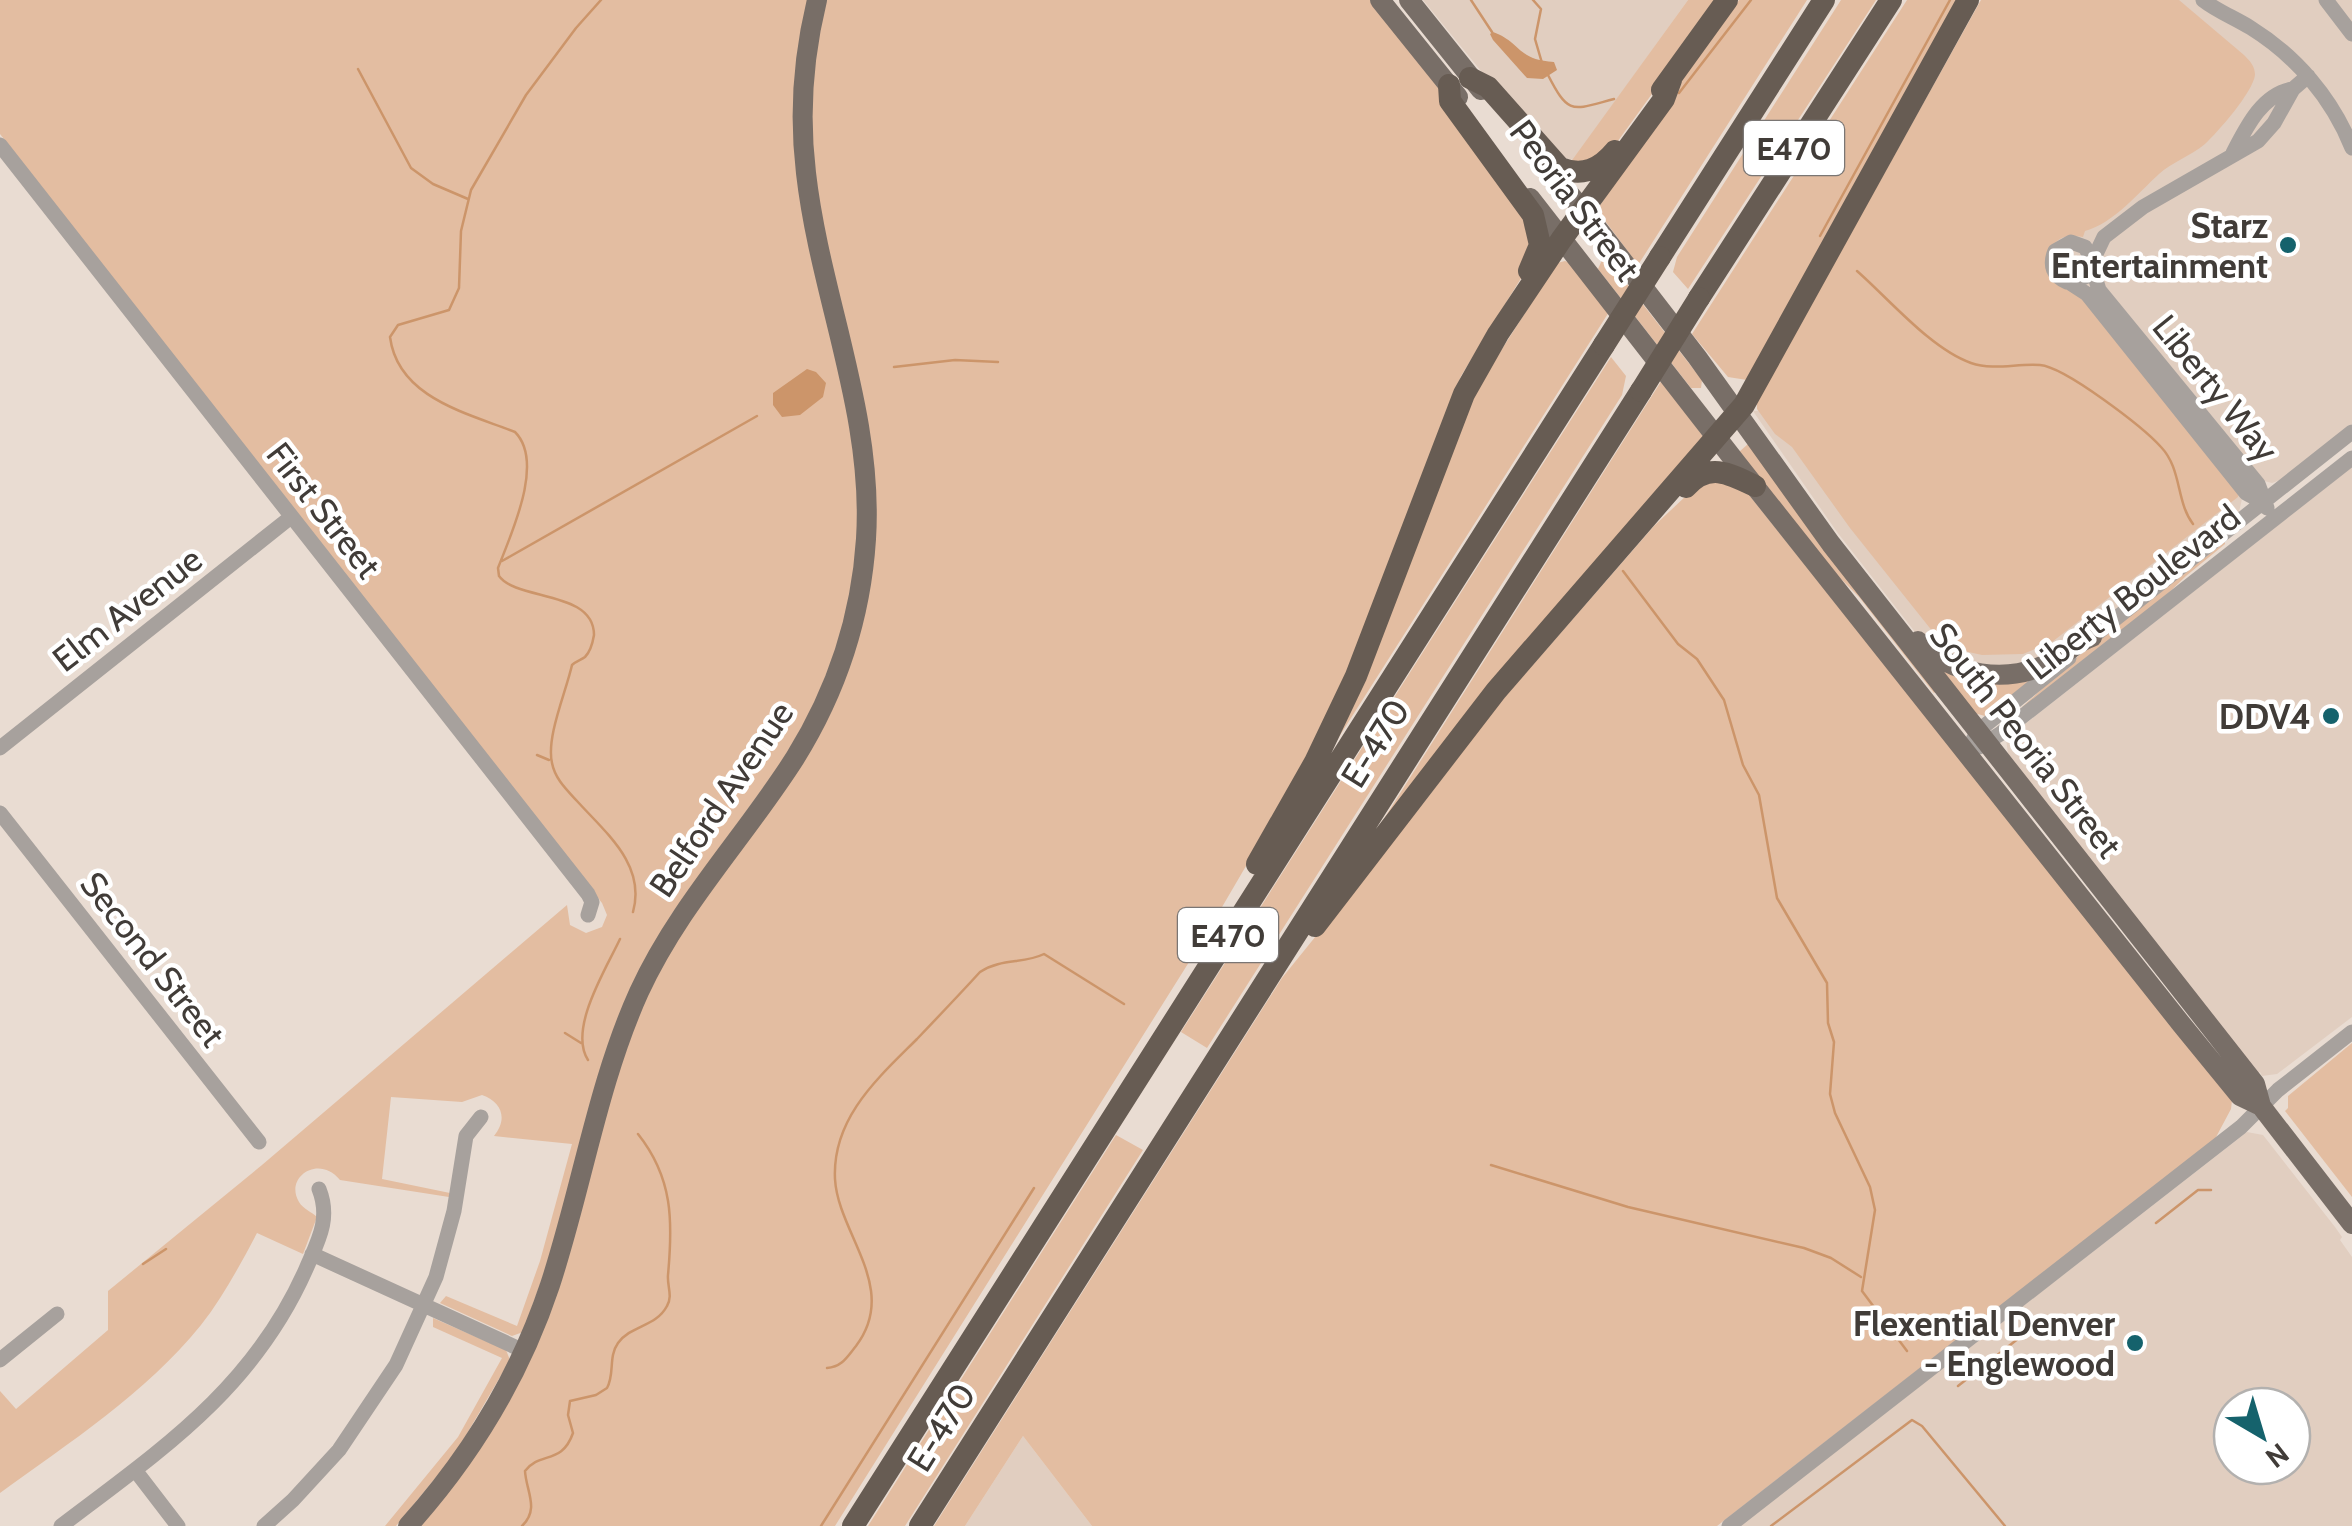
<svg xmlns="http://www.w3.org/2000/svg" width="2352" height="1526" font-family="Cabin,sans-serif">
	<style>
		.built { fill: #e1cec0; fill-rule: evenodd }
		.green { fill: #e3bda1 }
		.water { fill: #cc956a }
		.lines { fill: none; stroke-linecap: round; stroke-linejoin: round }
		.stream { stroke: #cc956a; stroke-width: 2.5 }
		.minor { stroke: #a7a19d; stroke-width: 15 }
		.major { stroke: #786e67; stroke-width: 20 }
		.highway { stroke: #675c53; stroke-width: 22 }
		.highway-bridge { stroke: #675c53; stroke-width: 22 }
		.poi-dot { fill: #15626c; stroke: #fff; stroke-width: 4 }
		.labels { text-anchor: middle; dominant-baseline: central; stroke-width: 9; stroke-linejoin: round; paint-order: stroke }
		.shield { fill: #fff; stroke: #7a7674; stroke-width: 2.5 }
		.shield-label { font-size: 32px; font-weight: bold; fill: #413c38 }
		.street-label { font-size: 35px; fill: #413c38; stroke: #fff }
		.poi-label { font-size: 35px; font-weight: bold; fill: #413c38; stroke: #fff; text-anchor: end }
	</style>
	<rect width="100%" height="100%" fill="#e9dcd2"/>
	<path class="built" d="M 1423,0 L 1688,0 L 1573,160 L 1549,154 Z
		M 2006,0 L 2352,0 L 2352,424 L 2280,480 L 2272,483 L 2264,481 L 2242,499 L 2239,512 L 2072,644 L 2031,666 L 1964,665 L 1915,632 L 1837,532 L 1753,411 L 1779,410 Z
		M 2352,467 L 2352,1017 L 2277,1074 L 2262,1076 L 2260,1072 L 2255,1075 L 2012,765 L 2015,762 L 2008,754 L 2006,739 Z
		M 2247,1132 L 2263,1135 L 2335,1227 L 2342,1237 L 2340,1240 L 2352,1257 L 2352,1526 L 1740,1526 ZM 2232,1406 L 2292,1406 L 2292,1466 L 2232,1466 Z
		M 1023,1436 L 1092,1526 L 965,1526 Z"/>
	<path class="green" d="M 0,0 L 808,0 L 796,73 L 856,459 L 858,539 L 848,608 L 837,646 L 814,706 L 781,763 L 671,915 L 523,1332 L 512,1336 L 440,1303 L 446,1296 L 517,1326 L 540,1261 L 572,1144 L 494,1136 C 508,1119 502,1102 482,1095 L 462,1102 L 391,1097 L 382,1179 L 450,1193 L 449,1197 L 340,1180 C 319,1154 284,1177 299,1202 C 303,1209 312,1212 317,1217 L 303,1254 L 257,1233 C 240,1265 223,1297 201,1325 C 145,1394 70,1442 0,1493 L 0,1391 L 16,1409 L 108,1330 L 108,1291 L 262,1165 L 567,905 L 570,925 L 586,933 L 602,927 L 607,915 L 602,903 L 0,134 Z
		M 824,0 L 1370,0 L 1436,84 L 1533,225 L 1523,275 L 1461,376 L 1355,659 L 1281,806 L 1201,943 L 835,1526 L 416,1526 L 498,1419 L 642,1005 L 676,939 L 805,755 L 872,549 L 812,160 L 812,72 Z
		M 1688,0 L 1720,0 L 1607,156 L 1570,163 Z
		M 1739,0 L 1807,0 L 1638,265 L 1597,210 L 1706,44 Z
		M 1841,0 L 1876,0 L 1688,289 L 1673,272 L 1677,257 Z
		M 1907,0 L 1963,0 L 1747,380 L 1728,377 L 1692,334 Z
		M 1981,0 L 2179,0 L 2244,55 C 2250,61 2255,66 2255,75 C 2253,92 2218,132 2205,144 C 2191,156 2172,162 2159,174 C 2138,193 2114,223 2085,231 L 2083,237 C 2054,232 2049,247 2047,273 L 2059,285 L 2077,292 L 2239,492 L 2238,497 L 2052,642 L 2023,654 L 1982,655 L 1964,651 L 1933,632 L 1850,528 L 1792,447 L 1775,434 L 1757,409 L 1757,401 Z
		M 1602,260 L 1609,261 L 1702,380 L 1701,388 L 1691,388 L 1598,269 Z
		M 1565,261 L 1570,263 L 1609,312 L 1330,751 L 1470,399 L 1557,263 Z
		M 1611,357 L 1626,376 L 1622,395 L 1207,1048 L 1181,1032 Z
		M 1662,380 L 1705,439 L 1368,844 Z
		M 1748,444 L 1938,690 L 1934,693 L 1859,597 L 1830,568 L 1739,452 Z
		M 1704,479 L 1742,486 L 2232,1100 L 2231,1109 L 2215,1139 L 1717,1526 L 1092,1526 L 1023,1436 L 965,1526 L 934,1526 L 1282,978 L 1425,801 L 1497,706 L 1654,526 Z
		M 2225,542 L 2225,544 L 2186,576 L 2157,604 L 2024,708 L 2022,707 L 2094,642 Z
		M 1934,660 L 2040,673 L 1985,716 L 1974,713 Z
		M 2352,1043 L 2352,1197 L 2285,1111 L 2288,1108 L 2288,1096 Z
		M 1116,1135 L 1143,1150 L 905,1526 L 868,1526 Z
		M 433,1318 L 506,1350 L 510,1360 L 455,1454 L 396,1526 L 385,1526 L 458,1437 L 502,1358 L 433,1327 Z"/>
	<path class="water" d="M 1493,32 C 1521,42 1517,60 1554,62 L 1557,70 L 1543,79 L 1527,78 L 1493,40 L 1490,34 Z
		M 807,369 L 816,372 L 826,383 L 823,397 L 800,415 L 782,417 L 773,405 L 773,393 Z"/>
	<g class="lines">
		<path class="stream" d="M 601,0 L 576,28 L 526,95 L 471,190 L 461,231 L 459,288 L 449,310 L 398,325 L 390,337 C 398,398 467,413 515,432 C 545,462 511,534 498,568 L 499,576 C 517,601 594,590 594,635 C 593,641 590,652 585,657 C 581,660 576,661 572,665 C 566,692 546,737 552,763 C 555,779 567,790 577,801 C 607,834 646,865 633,912
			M 1471,0 L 1492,32
			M 1533,0 L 1541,9 L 1535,39 L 1542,63
			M 358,69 L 411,168 L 433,184 L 468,199
			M 1548,75 C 1569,116 1572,110 1614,99
			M 1679,93 L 1751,0
			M 1820,236 L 1950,0
			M 1857,271 C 1889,299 1931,349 1971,363 C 1994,371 2017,363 2040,365 C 2065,367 2143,427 2161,447 C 2182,469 2176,502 2193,524
			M 894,367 L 955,360 L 998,362
			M 502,561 L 757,416
			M 1623,571 L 1678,644 L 1697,659 L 1724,700 L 1743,765 L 1759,795 L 1777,898 L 1827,983 L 1828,1023 L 1834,1042 L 1830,1094 L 1835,1113 L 1870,1187 L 1875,1210 L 1862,1291 L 1907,1351
			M 537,755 L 549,760
			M 565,1033 L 581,1043
			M 588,1060 C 568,1029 606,969 620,939
			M 1491,1165 L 1628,1207 L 1804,1248 L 1831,1258 L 1861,1277
			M 2156,1223 L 2198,1190 L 2211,1190
			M 143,1264 L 166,1249
			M 827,1368 C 842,1367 847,1357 856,1346 C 900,1288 838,1234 835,1179 C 832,1118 878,1078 917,1039 C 938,1017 959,995 980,972 C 1001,958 1024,964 1044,954 L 1124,1004
			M 1958,1386 L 2019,1338
			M 522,1526 C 540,1509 526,1491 525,1471 C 540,1451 562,1465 573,1433 L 568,1415 L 570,1401 L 596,1395 L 607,1388 C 615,1374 608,1357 618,1343 C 631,1325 656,1327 667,1306 C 673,1296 667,1286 668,1275 C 673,1221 673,1178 638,1134
			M 821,1526 L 1034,1188
			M 1771,1526 L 1912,1420 L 1922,1426 L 2005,1526"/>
		<path class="minor" d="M 2203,0 C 2217,11 2235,18 2251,28 C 2296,56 2332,98 2352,148
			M 2326,0 L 2352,34
			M 0,145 L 588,894 L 592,902 L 588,915
			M 2233,153 C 2246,128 2262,94 2293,89
			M 2092,260 L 2085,247 L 2071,242 L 2055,251 C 2049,265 2053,276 2067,282 L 2085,277 L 2104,237 L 2143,207 L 2258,141 L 2274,123 L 2293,89 L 2308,76
			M 2092,267 L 2099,290 L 2258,484 L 2267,508
			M 2070,283 L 2087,294 L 2246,493 L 2263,502
			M 2086,642 L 2352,432
			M 1973,740 L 1978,731 L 2069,658
			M 1979,747 L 2000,734 L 2352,458
			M 0,748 L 291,517
			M 0,813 L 259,1142
			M 312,1254 L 524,1351
			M 0,1360 L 57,1314
			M 135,1470 L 178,1526
			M 61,1526 C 161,1450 253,1389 306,1269 C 318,1241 331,1219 319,1189
			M 264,1526 L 293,1500 L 339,1450 L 396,1365 L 436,1277 L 454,1211 L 466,1136 L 481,1117
			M 1729,1526 L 2241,1127 L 2278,1090 L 2352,1032"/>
		<path class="major" d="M 1380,0 L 1458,97
			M 1409,0 L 1481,90
			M 1539,158 L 1588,216 L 1697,357 L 1831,544 L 2255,1084 L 2261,1106 L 2352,1224
			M 1530,198 L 1738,465 L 2182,1025 L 2240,1096 L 2261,1106
			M 1918,641 C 1953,676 2006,685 2051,662 C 2065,655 2076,642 2092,637
			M 408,1526 C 471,1456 520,1375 550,1285 C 582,1188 597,1085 639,992 C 679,905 744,838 795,758 C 836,692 861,617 866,539 C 874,413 820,296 806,173 C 799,115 803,57 817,0"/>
		<path class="highway" d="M 1470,78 L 1488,87 L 1560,168 C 1583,177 1600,169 1615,151
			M 1449,85 L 1450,101 L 1533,215 L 1540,245 L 1529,271
			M 1662,90 L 1727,0
			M 1660,257 L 1824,0
			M 1699,298 L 1891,0
			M 1686,487 C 1708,462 1729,473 1755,486
			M 1257,864 L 1315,762 L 1356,676 L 1464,394 L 1498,334 L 1561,240 L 1664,99 L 1671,80
			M 1315,926 L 1496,691 L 1744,405 L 1968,0
			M 853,1526 L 1604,345
			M 920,1526 L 1641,391"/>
		<path class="highway-bridge" d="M 1604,345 L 1660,257
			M 1641,391 L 1699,298"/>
	</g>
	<g class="poi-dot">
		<circle cx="2288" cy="245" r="10"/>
		<circle cx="2331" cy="716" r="10"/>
		<circle cx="2135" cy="1343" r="10"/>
	</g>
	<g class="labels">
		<g class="shield">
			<rect x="1744" y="121" width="100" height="54" rx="8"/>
			<rect x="1178" y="908" width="100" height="54" rx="8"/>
		</g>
		<g class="shield-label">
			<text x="1794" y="148">E470</text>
			<text x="1228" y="935">E470</text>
		</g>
		<g class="street-label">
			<text transform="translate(1575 200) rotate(53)">Peoria Street</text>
			<text transform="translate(2216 388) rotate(51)">Liberty Way</text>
			<text transform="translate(324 510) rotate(52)">First Street</text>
			<text transform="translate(2133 592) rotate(-38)">Liberty Boulevard</text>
			<text transform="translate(127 609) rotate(-38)">Elm Avenue</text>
			<text transform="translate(2026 740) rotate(52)">South Peoria Street</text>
			<text transform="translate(1375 743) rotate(-58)">E-470</text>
			<text transform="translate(721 799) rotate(-56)">Belford Avenue</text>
			<text transform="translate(153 959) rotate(52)">Second Street</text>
			<text transform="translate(941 1427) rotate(-58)">E-470</text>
		</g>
		<g class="poi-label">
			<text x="2268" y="225">Starz<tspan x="2268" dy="40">Entertainment</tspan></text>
			<text x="2311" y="716">DDV4</text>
			<text x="2115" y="1323">Flexential Denver<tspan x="2115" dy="40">- Englewood</tspan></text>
		</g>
	</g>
	<g transform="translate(2262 1436) rotate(142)"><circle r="48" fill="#ffffff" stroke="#b3b1af" stroke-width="2.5"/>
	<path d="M0-8L18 38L0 25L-18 38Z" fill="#15626c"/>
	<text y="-15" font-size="28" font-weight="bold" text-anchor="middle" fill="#413c38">N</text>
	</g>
</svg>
